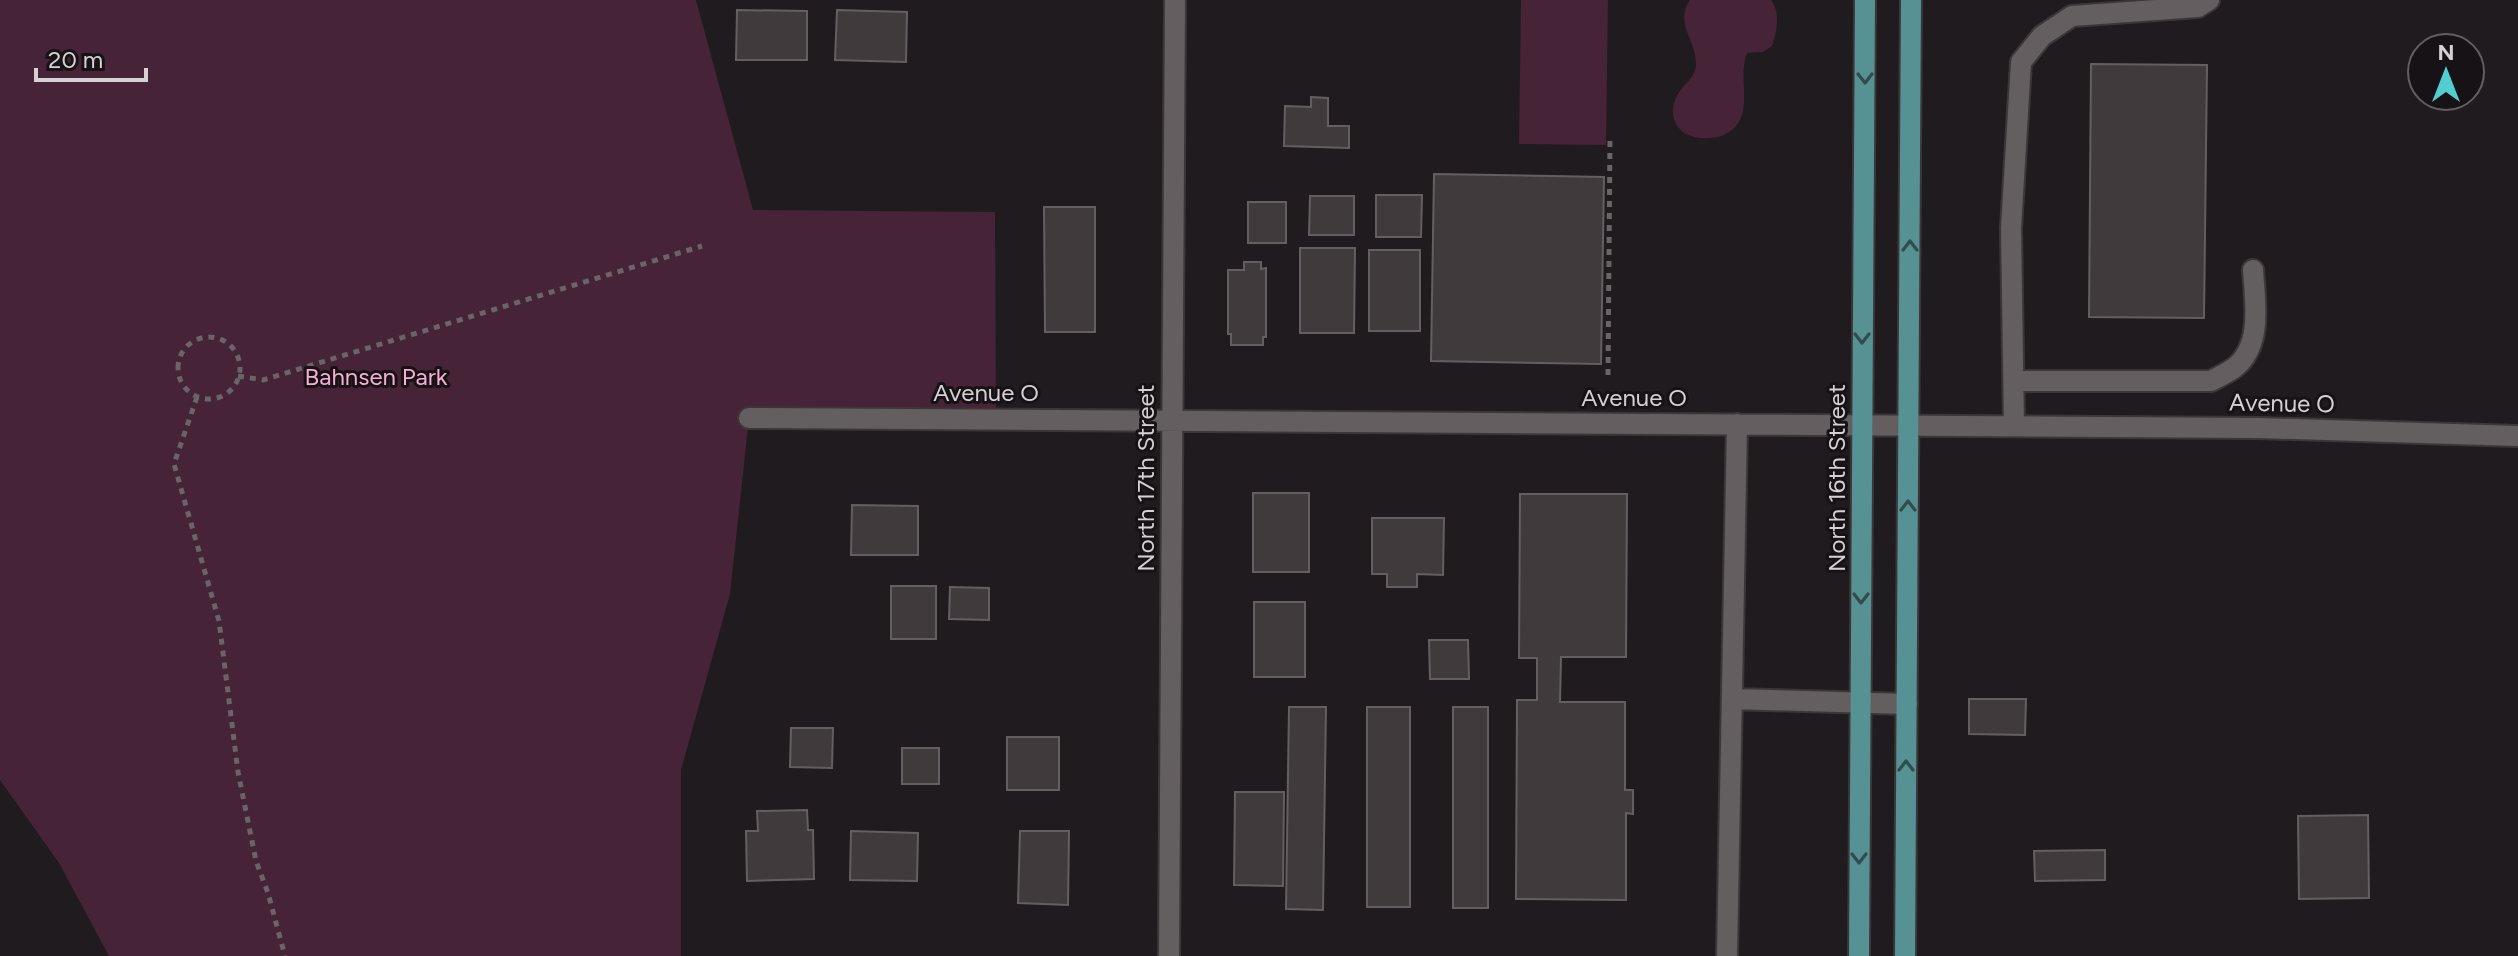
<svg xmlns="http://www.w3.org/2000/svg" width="2518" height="956" font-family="Figtree,sans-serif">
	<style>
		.green { fill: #462336 }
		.building { fill: #403a3d; stroke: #655e61; stroke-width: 2 }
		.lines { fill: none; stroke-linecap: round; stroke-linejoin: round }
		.minor-casing { stroke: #3b3739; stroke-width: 24 }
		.major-casing { stroke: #3b3739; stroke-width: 24 }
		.path { stroke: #696467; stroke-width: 5; stroke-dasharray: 6 6; stroke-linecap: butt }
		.minor { stroke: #645e61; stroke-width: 20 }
		.major { stroke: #569194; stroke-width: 20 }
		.oneway { stroke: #334b4e }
		.labels { text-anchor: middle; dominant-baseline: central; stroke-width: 6; stroke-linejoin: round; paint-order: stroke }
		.park-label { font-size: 24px; fill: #f8add4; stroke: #171215 }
		.street-label { font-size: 24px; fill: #d5d1d3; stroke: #171215 }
	</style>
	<rect width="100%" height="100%" fill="#201b1e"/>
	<path class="green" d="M 0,0 L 696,0 L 753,210 L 995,212 L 996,419 L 749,418 L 730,594 L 681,770 L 681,956 L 109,956 L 59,863 L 0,780 Z
		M 1521,0 L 1608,0 L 1606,145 L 1519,144 Z
		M 1690,0 L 1771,0 C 1781,13 1777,31 1772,46 L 1763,52 L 1747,53 C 1736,80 1758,119 1724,135 C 1714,139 1704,139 1694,137 C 1674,132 1667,112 1678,94 C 1685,82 1695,79 1696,64 C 1696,40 1674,22 1690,0 Z"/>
	<path class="building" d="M 737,10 L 807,11 L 807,60 L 736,60 Z
		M 837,10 L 907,12 L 906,62 L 835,60 Z
		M 2091,64 L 2207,65 L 2204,318 L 2089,317 Z
		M 1311,97 L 1328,98 L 1328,126 L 1349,126 L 1349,148 L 1284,146 L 1285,106 L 1311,107 Z
		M 1434,174 L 1604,177 L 1601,364 L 1431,361 Z
		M 1376,195 L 1422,195 L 1421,237 L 1376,237 Z
		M 1310,196 L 1354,196 L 1354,235 L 1309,235 Z
		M 1248,202 L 1286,202 L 1286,243 L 1248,243 Z
		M 1044,207 L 1095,207 L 1095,332 L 1045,332 Z
		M 1300,248 L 1355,248 L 1354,333 L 1300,333 Z
		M 1369,250 L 1420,250 L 1420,331 L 1369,331 Z
		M 1244,262 L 1261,262 L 1261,269 L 1266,268 L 1266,337 L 1263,337 L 1263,345 L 1231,345 L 1231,334 L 1228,334 L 1228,270 L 1244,270 Z
		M 1253,493 L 1309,493 L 1309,572 L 1253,572 Z
		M 1520,494 L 1627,494 L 1626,657 L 1561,657 L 1560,702 L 1625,702 L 1625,790 L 1633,790 L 1633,814 L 1626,813 L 1626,900 L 1516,899 L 1517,700 L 1537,700 L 1537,658 L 1519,658 Z
		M 852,505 L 918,506 L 918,555 L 851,555 Z
		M 1372,518 L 1444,518 L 1443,575 L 1417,574 L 1417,587 L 1387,587 L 1387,574 L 1372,574 Z
		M 891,586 L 936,586 L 936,639 L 891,639 Z
		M 950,587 L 989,588 L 989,620 L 949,619 Z
		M 1254,602 L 1305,602 L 1305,677 L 1254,677 Z
		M 1429,640 L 1468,640 L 1469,679 L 1430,679 Z
		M 1969,699 L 2026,699 L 2025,735 L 1969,734 Z
		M 1289,707 L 1326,707 L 1323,910 L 1286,909 Z
		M 1367,707 L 1410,707 L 1410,907 L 1367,907 Z
		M 1453,707 L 1488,707 L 1488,908 L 1453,908 Z
		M 791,728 L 833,728 L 832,768 L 790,767 Z
		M 1007,737 L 1059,737 L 1059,790 L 1007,790 Z
		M 902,748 L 939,748 L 939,784 L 902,784 Z
		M 1235,792 L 1284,792 L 1283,886 L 1234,885 Z
		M 807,810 L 808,830 L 813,830 L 814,879 L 747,881 L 746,831 L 758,831 L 757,811 Z
		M 2368,815 L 2369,898 L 2299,899 L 2298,816 Z
		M 851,831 L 918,833 L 917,881 L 850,880 Z
		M 1020,831 L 1069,831 L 1068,905 L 1018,903 Z
		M 2105,850 L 2105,880 L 2035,881 L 2034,851 Z"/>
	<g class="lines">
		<defs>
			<path id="minor" d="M 2014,381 L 2211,381 C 2219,377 2227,373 2234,368 C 2263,346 2255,301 2253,270
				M 749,418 L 2258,428 L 2518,436
				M 2014,426 L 2011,228 L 2021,62 L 2042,36 L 2072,16 L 2198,7 L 2209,0
				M 1732,699 L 1907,704
				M 1169,956 L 1175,0
				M 1727,956 L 1737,424"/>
			<path id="major" d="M 1859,956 L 1865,0
				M 1905,956 L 1911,0"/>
		</defs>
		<use href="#minor" class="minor-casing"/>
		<use href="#major" class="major-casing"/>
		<path class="path" d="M178 368a31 31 0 1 1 62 0a31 31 0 1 1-62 0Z
			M 1608,375 L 1610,136
			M 238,376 L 263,380 L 702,246
			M 197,397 L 174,464 L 219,621 L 238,772 L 256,861 L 268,893 L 285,956"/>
		<use href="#minor" class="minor"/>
		<use href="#major" class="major"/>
	</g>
	<defs><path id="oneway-chevron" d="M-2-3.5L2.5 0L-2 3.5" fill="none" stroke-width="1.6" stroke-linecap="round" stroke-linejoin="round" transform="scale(2)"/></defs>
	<g class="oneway">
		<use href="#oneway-chevron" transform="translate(1865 78) rotate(90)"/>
		<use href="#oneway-chevron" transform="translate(1910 246) rotate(-90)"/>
		<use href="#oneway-chevron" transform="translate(1862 338) rotate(90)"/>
		<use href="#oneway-chevron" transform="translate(1908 506) rotate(-90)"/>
		<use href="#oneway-chevron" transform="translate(1861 598) rotate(90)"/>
		<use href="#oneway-chevron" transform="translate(1906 766) rotate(-90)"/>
		<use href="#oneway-chevron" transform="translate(1859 858) rotate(90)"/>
	</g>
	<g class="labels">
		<g class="park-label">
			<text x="376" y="376">Bahnsen Park</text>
		</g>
		<g class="street-label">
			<text x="986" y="392">Avenue O</text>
			<text x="1634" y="397">Avenue O</text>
			<text transform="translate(2282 403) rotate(1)">Avenue O</text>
			<text transform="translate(1145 478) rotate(-90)">North 17th Street</text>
			<text transform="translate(1836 478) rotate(-90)">North 16th Street</text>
		</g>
	</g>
	<g transform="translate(2446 72)"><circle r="38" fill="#171215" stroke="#635e61" stroke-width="2"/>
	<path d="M0-6L14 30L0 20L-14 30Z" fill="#52cdd0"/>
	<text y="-12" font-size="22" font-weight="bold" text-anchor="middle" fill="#d5d1d3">N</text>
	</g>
	<path d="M36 68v12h110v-12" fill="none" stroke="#d5d1d3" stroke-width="4"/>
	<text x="48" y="68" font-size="24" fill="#d5d1d3" stroke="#171215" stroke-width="6" paint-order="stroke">20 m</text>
</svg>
